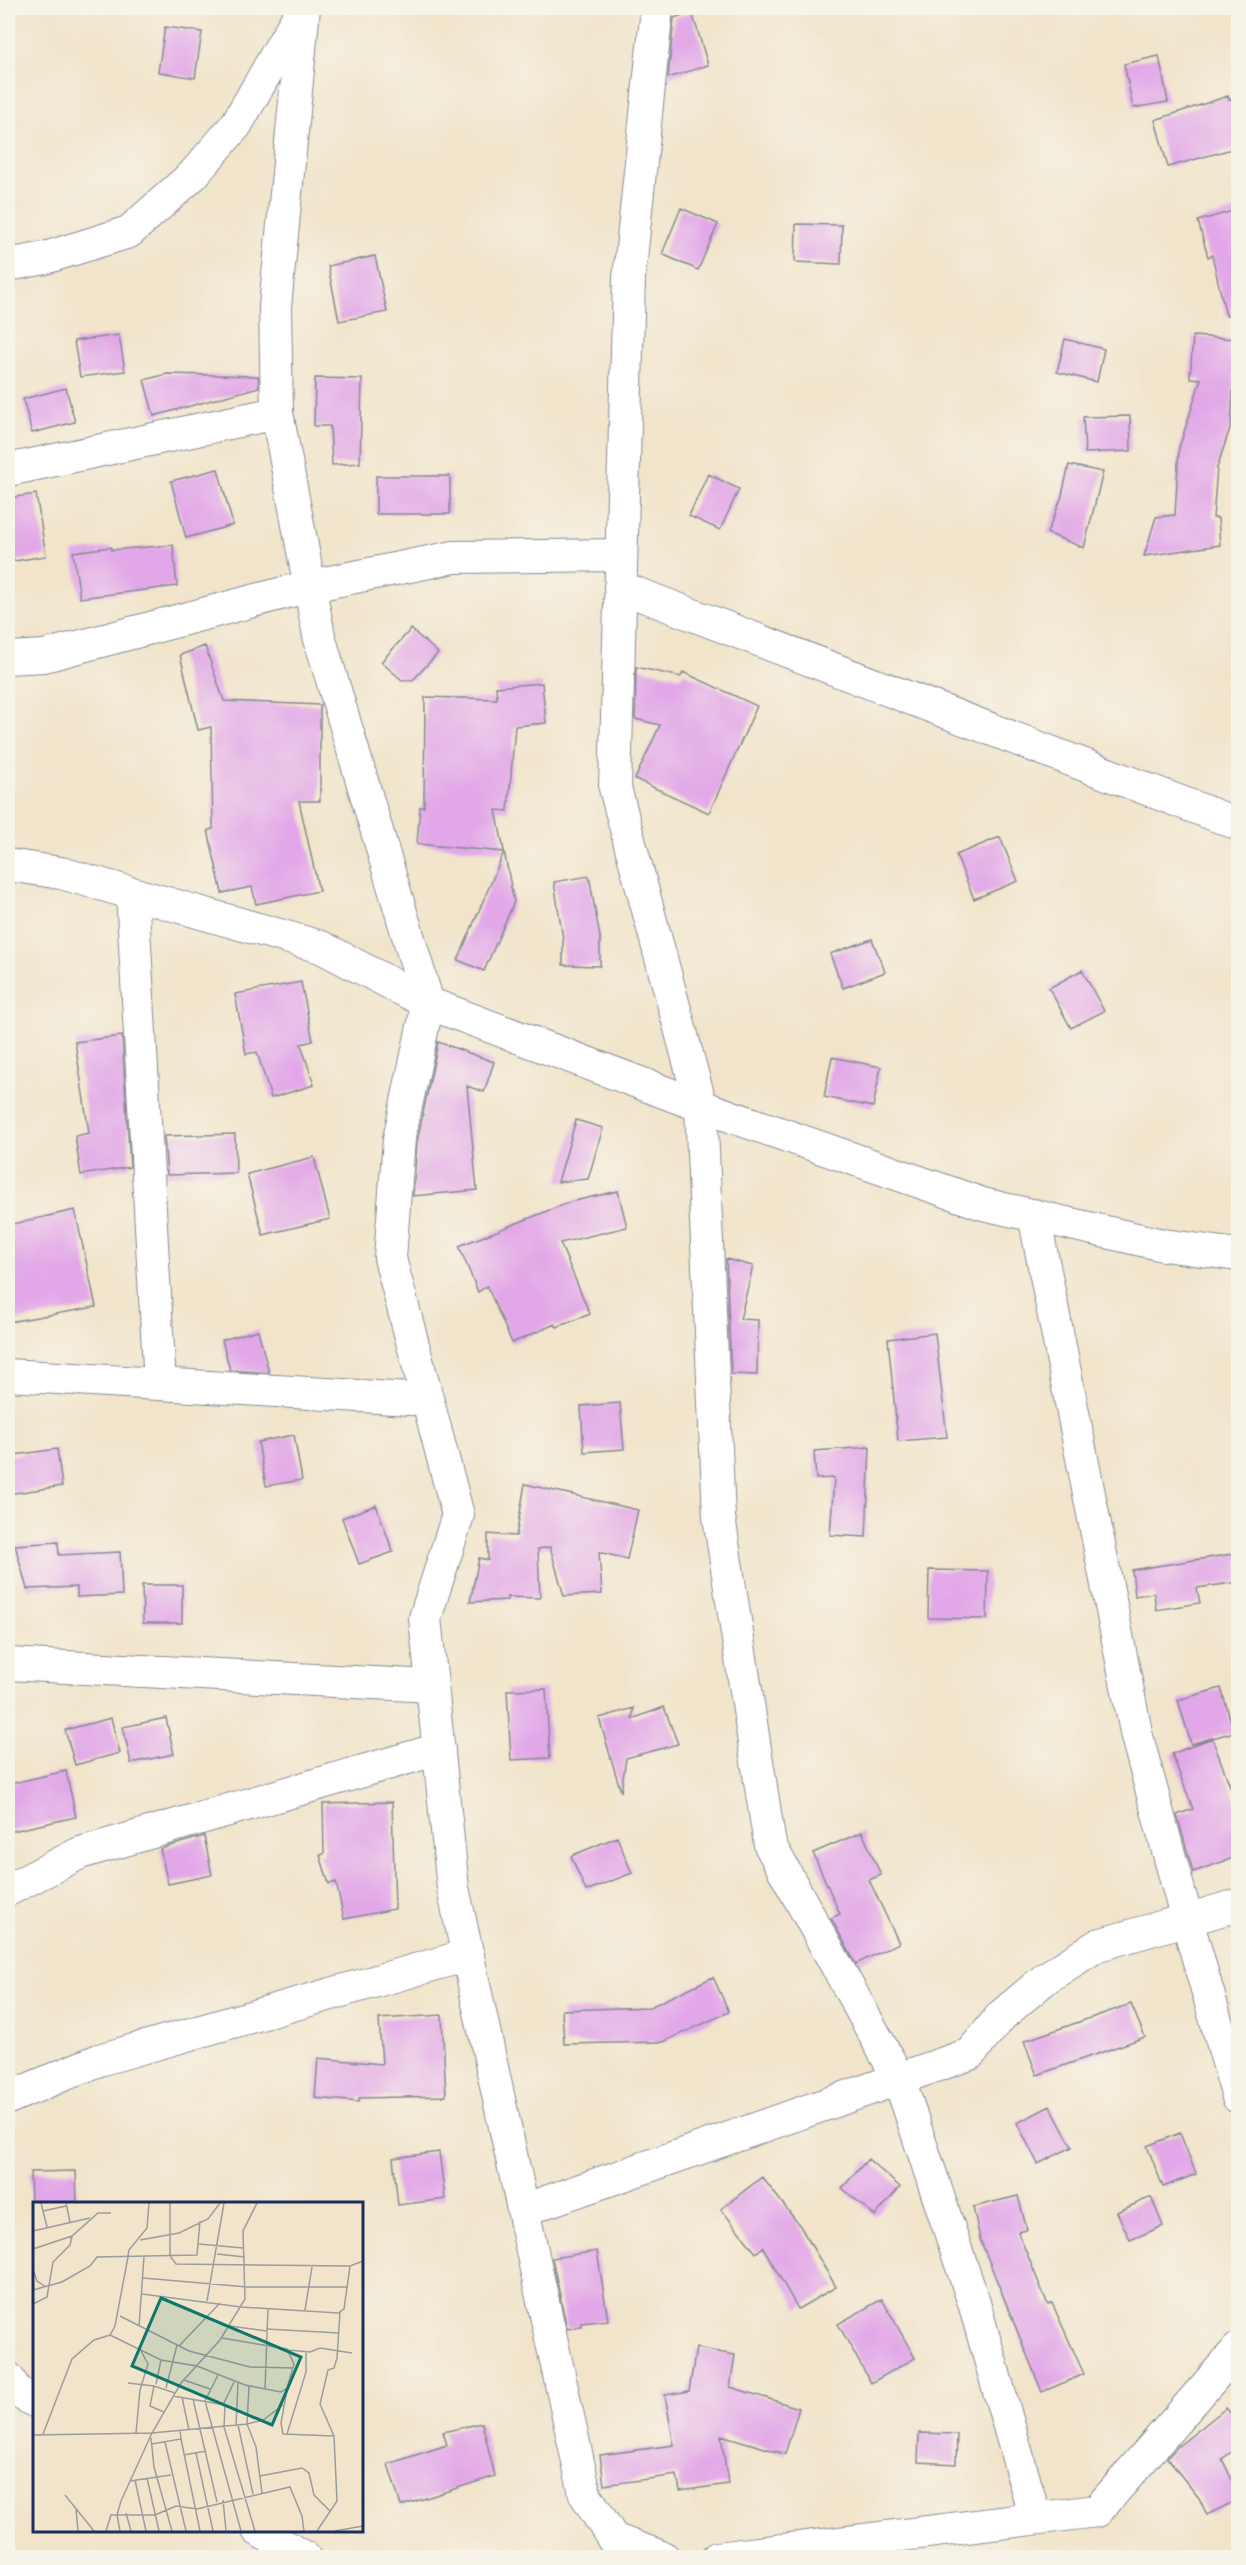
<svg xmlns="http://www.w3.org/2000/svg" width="1246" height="2565" font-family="'EB Garamond',serif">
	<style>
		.building { fill: #e2a7e8 }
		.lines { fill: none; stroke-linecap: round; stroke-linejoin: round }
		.minor-casing { stroke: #868a94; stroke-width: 34 }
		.minor { stroke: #fff; stroke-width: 32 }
		.inset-road { fill: none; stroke: #9b9c9f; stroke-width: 1.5 }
		.view { fill: #0f766e; fill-opacity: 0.15; stroke: #0f766e; stroke-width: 3 }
		.inset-edge { fill: none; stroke: #1b2f5e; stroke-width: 3 }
	</style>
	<rect width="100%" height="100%" fill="#f7f3e8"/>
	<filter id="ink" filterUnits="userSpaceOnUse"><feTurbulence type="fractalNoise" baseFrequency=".0167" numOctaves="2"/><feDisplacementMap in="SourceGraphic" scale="12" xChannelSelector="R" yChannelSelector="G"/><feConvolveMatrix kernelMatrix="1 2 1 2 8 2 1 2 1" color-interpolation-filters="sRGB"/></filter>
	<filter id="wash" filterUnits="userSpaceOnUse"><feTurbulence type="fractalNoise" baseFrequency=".008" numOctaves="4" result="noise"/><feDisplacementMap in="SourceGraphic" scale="24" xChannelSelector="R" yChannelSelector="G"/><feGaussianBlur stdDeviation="1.35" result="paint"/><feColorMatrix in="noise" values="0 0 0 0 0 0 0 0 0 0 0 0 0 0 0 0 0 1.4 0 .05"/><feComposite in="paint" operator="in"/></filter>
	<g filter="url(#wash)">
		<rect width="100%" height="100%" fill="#f1e4ca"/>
		<g id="blocks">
			<path class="building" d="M 692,12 L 708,65 L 668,78 L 674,18 Z
				M 165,27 L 202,32 L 195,78 L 158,72 Z
				M 1159,56 L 1168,102 L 1133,108 L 1124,64 Z
				M 1228,96 L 1229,100 L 1239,96 L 1239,147 L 1168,167 L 1155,120 Z
				M 681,208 L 718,224 L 698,270 L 662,254 Z
				M 1239,209 L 1239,314 L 1226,316 L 1212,255 L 1208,257 L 1198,221 Z
				M 796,224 L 842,225 L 841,264 L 795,262 Z
				M 375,256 L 387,312 L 339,321 L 328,266 Z
				M 119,335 L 125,371 L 80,377 L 74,341 Z
				M 1193,336 L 1236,339 L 1231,425 L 1217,468 L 1213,518 L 1218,518 L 1220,545 L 1144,556 L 1156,517 L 1175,515 L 1179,448 L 1201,379 L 1190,378 Z
				M 1065,339 L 1104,349 L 1097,382 L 1057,372 Z
				M 167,374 L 258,376 L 259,387 L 154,416 L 144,380 Z
				M 315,378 L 362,379 L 360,463 L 332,465 L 330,426 L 314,426 Z
				M 66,388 L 75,422 L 32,433 L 23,399 Z
				M 1130,416 L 1131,451 L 1085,453 L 1083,417 Z
				M 1069,465 L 1103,472 L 1084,548 L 1047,533 L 1061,499 Z
				M 218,469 L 233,525 L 186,538 L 171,481 Z
				M 708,474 L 739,489 L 720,530 L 689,516 Z
				M 376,476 L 450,476 L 450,514 L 376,514 Z
				M 36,494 L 46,556 L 8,562 L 8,498 Z
				M 173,545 L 177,586 L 80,598 L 73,552 L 111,547 L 111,550 Z
				M 411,629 L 438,653 L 413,680 L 402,680 L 381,662 Z
				M 205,646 L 224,701 L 320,705 L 320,801 L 299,801 L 319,891 L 256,904 L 252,887 L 222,893 L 208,830 L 213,829 L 211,727 L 198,730 L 180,655 Z
				M 636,667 L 681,677 L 683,672 L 757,706 L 709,813 L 635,779 L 660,725 L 635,719 Z
				M 542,683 L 546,723 L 515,726 L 508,811 L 496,810 L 514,902 L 484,971 L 458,960 L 504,852 L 417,844 L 420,807 L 424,807 L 425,697 L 497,699 L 496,687 Z
				M 1000,837 L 1018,881 L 974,899 L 956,855 Z
				M 589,876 L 600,937 L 600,966 L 563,965 L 563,939 L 554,882 Z
				M 872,939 L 885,972 L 843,988 L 830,954 Z
				M 1082,970 L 1104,1011 L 1071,1028 L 1049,988 Z
				M 301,982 L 313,1041 L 301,1044 L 314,1085 L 271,1098 L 257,1052 L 246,1054 L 235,994 Z
				M 122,1036 L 130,1167 L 81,1175 L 75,1136 L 89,1133 L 75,1042 Z
				M 438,1042 L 494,1062 L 484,1092 L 467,1086 L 477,1190 L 413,1196 L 417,1142 Z
				M 832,1057 L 881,1067 L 873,1107 L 824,1097 Z
				M 576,1120 L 603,1128 L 588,1179 L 558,1182 Z
				M 235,1134 L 236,1173 L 167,1175 L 164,1136 Z
				M 314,1157 L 330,1219 L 263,1235 L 247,1174 Z
				M 618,1191 L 627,1227 L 560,1243 L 590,1314 L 557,1327 L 555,1324 L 512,1343 L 487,1286 L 478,1292 L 459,1246 L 570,1202 Z
				M 75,1210 L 96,1307 L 8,1322 L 8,1225 Z
				M 726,1259 L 753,1266 L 740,1319 L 758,1320 L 757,1375 L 731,1374 Z
				M 258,1330 L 269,1373 L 230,1370 L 222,1340 Z
				M 935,1333 L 947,1437 L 898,1441 L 888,1339 Z
				M 620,1403 L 624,1449 L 584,1452 L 581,1406 Z
				M 294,1435 L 302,1480 L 266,1486 L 258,1442 Z
				M 870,1447 L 866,1537 L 830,1535 L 834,1478 L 816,1479 L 814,1451 Z
				M 57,1449 L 62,1486 L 8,1494 L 8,1456 Z
				M 525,1484 L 638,1510 L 627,1559 L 599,1552 L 602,1594 L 564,1596 L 550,1547 L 538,1549 L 540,1598 L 507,1597 L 507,1600 L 470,1602 L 479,1558 L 488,1560 L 488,1534 L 516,1536 Z
				M 376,1505 L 393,1552 L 359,1564 L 342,1518 Z
				M 58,1542 L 59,1555 L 120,1552 L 122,1595 L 77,1597 L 77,1587 L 27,1589 L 15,1545 Z
				M 1239,1553 L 1239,1582 L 1197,1588 L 1200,1603 L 1156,1610 L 1154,1593 L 1135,1596 L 1132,1570 Z
				M 929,1570 L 988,1571 L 987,1619 L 928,1618 Z
				M 142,1585 L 182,1585 L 182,1623 L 143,1623 Z
				M 1221,1688 L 1234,1732 L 1191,1744 L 1178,1700 Z
				M 546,1689 L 550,1758 L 511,1760 L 507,1690 Z
				M 664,1707 L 678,1744 L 626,1758 L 621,1792 L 599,1718 L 634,1708 L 632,1719 Z
				M 111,1718 L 120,1753 L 75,1765 L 65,1730 Z
				M 166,1718 L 174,1754 L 131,1763 L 123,1727 Z
				M 1212,1738 L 1239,1810 L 1239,1856 L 1193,1872 L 1177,1815 L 1193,1809 L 1172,1754 Z
				M 66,1771 L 76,1817 L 8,1832 L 8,1784 Z
				M 392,1802 L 395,1909 L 344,1919 L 336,1882 L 329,1884 L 320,1855 L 324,1854 L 323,1804 Z
				M 862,1832 L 881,1875 L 869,1880 L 899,1943 L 856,1964 L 831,1918 L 840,1914 L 813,1853 Z
				M 204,1836 L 212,1875 L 168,1884 L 160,1849 Z
				M 617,1837 L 632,1873 L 586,1891 L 571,1856 Z
				M 713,1977 L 729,2012 L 663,2042 L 564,2044 L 562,2010 L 650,2007 Z
				M 1131,2004 L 1145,2037 L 1037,2075 L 1024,2041 Z
				M 442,2015 L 446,2096 L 359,2098 L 359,2102 L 315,2098 L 318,2058 L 382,2064 L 379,2019 Z
				M 1050,2106 L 1072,2147 L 1038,2164 L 1017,2123 Z
				M 1180,2133 L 1196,2174 L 1163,2187 L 1147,2146 Z
				M 439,2152 L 445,2199 L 398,2205 L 393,2158 Z
				M 868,2159 L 900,2187 L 875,2216 L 842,2188 Z
				M 76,2171 L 77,2204 L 31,2204 L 30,2172 Z
				M 762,2177 L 800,2226 L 836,2287 L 798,2309 L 763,2247 L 756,2253 L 721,2209 Z
				M 1018,2196 L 1027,2230 L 1018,2232 L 1048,2305 L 1052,2303 L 1084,2374 L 1042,2392 L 980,2239 L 973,2207 Z
				M 1151,2197 L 1163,2226 L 1130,2240 L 1117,2212 Z
				M 597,2251 L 608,2320 L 581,2323 L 582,2326 L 567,2329 L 552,2258 Z
				M 882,2299 L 915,2358 L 871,2383 L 838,2324 Z
				M 696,2348 L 735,2355 L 730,2387 L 799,2408 L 785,2454 L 721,2435 L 728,2484 L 680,2491 L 677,2475 L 604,2485 L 600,2455 L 674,2445 L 665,2395 L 689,2391 Z
				M 1226,2408 L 1239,2423 L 1239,2446 L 1222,2459 L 1239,2494 L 1239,2499 L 1207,2515 L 1199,2498 L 1167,2458 L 1177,2447 Z
				M 482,2423 L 495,2476 L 401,2506 L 388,2464 L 447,2445 L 443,2432 Z
				M 919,2433 L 957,2434 L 956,2464 L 918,2462 Z"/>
		</g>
	</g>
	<g filter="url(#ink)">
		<use href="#blocks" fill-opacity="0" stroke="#868a94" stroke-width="1.5"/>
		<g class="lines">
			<defs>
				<path id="minor" d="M 304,8 L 275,307 L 277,413 L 319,636 L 428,1003 L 399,1139 L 390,1258 L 458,1515 L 425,1618 L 453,1888 L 585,2494 L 613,2539 L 664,2558
					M 657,8 L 629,278 L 615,788 L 701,1106 L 719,1517 L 770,1845 L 899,2079 L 974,2303 L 1035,2518
					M 8,265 L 45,258 L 129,232 L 193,175 L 236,125 L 299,15
					M 8,470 L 277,413
					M 620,587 L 1238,824
					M 8,658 L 44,656 L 310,586 L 454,557 L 621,555
					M 8,865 L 61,873 L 321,947 L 428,1003 L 701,1106 L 983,1204 L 1163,1245 L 1238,1255
					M 132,893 L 160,1384
					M 1034,1215 L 1137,1737 L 1187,1920 L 1238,2097
					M 8,1375 L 427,1400
					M 8,1664 L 432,1686
					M 8,1890 L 80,1853 L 439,1749
					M 8,2098 L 99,2060 L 468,1955
					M 523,2210 L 970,2054 L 1002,2015 L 1046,1978 L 1098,1945 L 1238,1905
					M 8,2378 L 16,2391 L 34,2401
					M 258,2530 L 305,2558
					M 717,2558 L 1097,2511 L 1238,2349"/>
			</defs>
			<use href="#minor" class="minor-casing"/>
			<use href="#minor" class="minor"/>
		</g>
	</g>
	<g transform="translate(33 2202)">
		<rect width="330" height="330" fill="#f1e4ca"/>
		<path class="inset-road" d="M 8,1 L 14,25M 33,1 L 37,20M 137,1 L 137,54 L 143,62 L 317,64M 10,9 L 33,4M 0,29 L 57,16M 107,38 L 146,31 L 175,17 L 187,1M 166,42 L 210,46M 0,47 L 39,34 L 65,11 L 78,11M 184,52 L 212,55M 0,67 L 4,79 L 13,85M 92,72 L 96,48 L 114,26 L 116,1M 110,76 L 214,85 L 315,85M 0,88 L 29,80 L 57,64 L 64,55 L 164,53 L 167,19M 109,92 L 208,105 L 305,111 L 311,107 L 317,64 L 330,59M 174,99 L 191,1M 0,102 L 14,95 L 20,60 L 37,43 L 39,34M 272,108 L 279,65M 87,114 L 156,149 L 217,165 L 260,166M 106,124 L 111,55M 197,124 L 233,129M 233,127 L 306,131M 77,133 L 128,158 L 164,164 L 212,183 L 248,190 L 254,186 L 261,162 L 254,147 L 189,136M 146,144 L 187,101M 255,148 L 277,150 L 287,146 L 319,151M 185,173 L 172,199 L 208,329M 151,178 L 177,187M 95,181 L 121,184M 123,182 L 128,158M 216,184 L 214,222 L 223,245 L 229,291M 133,186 L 144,143M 232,187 L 235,106M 254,188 L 248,221 L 250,232 L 301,234M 140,194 L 192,203 L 191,225 L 222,329M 149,195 L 156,228M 160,197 L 184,300M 190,203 L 201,180M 131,210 L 117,204 L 121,184 L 142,191M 203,223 L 205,181M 205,223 L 220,292M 103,231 L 107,188 L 115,162 L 108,149M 10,232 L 39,157 L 61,138 L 77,133 L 82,124 L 95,55M 254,232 L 273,170 L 273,150M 0,233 L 119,231 L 214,222 L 230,218 L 250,203M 118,236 L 121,265 L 139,329M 148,237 L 167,329M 132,240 L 153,329M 119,242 L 148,237 L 147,229M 163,251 L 180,329M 151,253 L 173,249M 227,274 L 269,266 L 276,271 L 281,293 L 297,309M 114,276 L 126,329M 102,278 L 113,329M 97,279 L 138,273M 32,293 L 61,329M 190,298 L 193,329M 43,307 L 45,329M 93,311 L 98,329M 73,329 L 78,313 L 122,313 L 143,304 L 164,307 L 257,285 L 269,314 L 271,329M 87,329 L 84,313 L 88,299 L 119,231 L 148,181 L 187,138 L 212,97 L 210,29 L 224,1M 284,329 L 304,299 L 301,234 L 287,202 L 295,168 L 301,166 L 304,156 L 307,110M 302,329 L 330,324"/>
		<path class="view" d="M 128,96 L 268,155 L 239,223 L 99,164 Z"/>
		<rect width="330" height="330" class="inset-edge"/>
	</g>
	<rect width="1246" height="2565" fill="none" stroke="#f7f3e8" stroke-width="30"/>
</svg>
